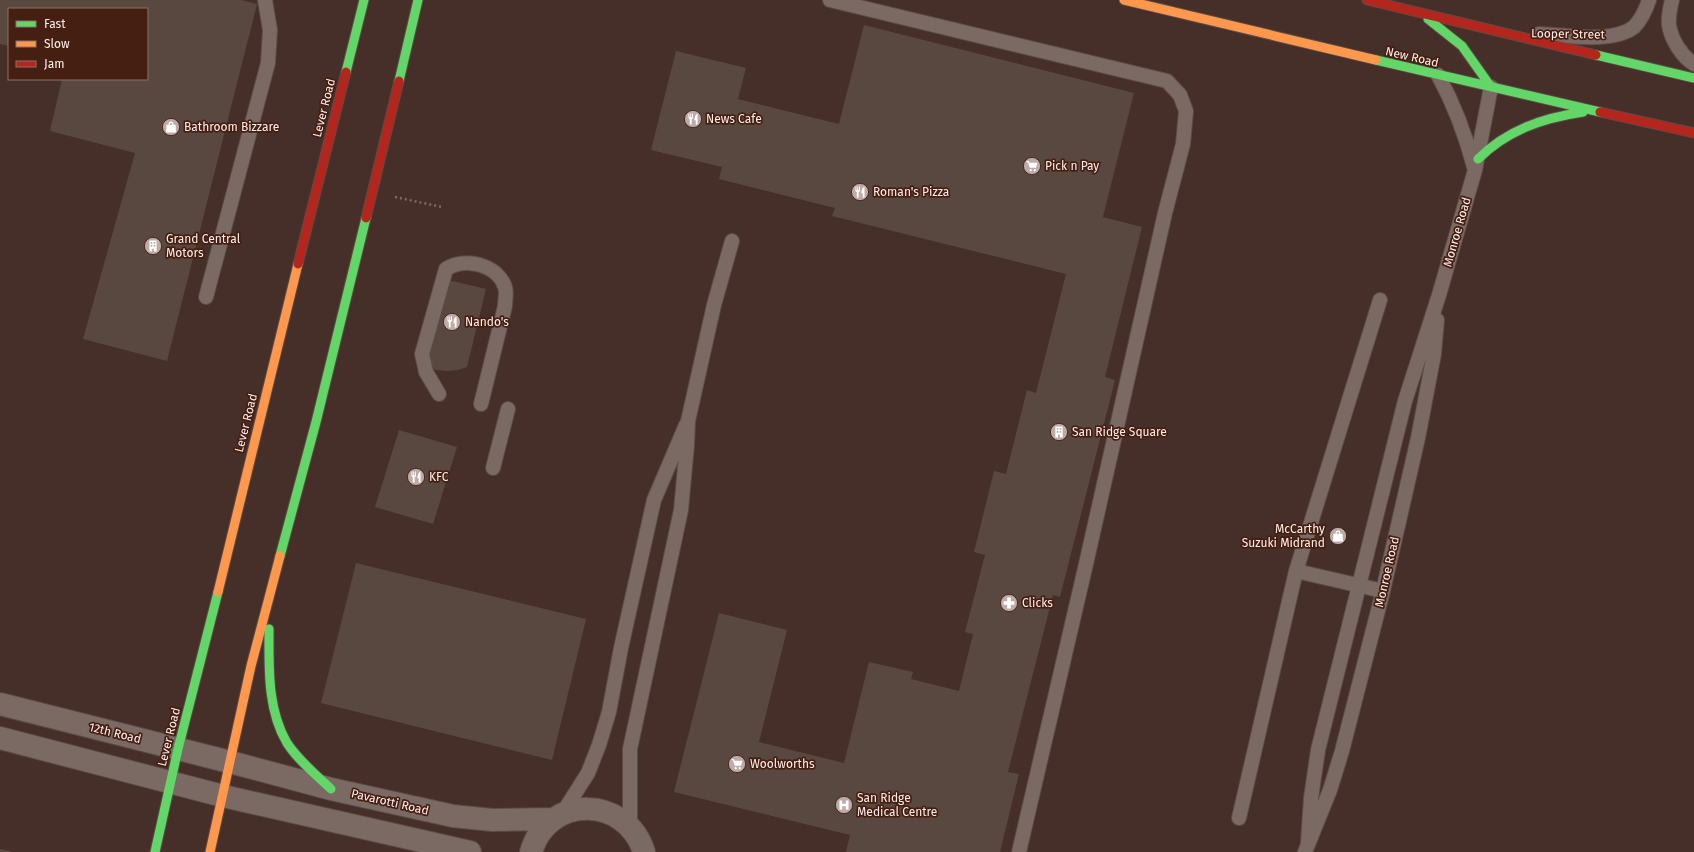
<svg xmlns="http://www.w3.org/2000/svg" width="1694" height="852" font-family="'Fira Sans',sans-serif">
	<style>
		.building { fill: #594840 }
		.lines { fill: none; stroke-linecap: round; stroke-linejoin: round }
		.lane-casing { stroke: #5c4b47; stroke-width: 16 }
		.street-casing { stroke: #5c4b47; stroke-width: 24 }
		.fast-casing { stroke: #5c4b47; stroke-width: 11 }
		.slow-casing { stroke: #5c4b47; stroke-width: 11 }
		.jam-casing { stroke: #5c4b47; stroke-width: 11 }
		.path { stroke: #7b6b66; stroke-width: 2.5; stroke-dasharray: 2 3; stroke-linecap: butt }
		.lane { stroke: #7b6a64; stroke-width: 14 }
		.street { stroke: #7b6a64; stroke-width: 22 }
		.fast { stroke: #63d668; stroke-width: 9 }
		.slow { stroke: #ff974d; stroke-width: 9 }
		.jam { stroke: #b3261e; stroke-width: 9 }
		.labels { text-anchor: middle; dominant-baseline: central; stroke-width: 3.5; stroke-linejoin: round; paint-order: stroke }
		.street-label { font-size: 12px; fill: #feede9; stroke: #461f13 }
		.poi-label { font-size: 12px; fill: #feede9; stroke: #461f13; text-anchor: start }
	</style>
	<rect width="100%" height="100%" fill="#462f29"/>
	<path class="building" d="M 0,0 L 241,0 L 257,4 L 167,361 L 83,339 L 135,153 L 50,131 L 62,79 L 147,79 L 147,9 L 9,9 L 9,46 L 0,44 Z
		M 864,25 L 1134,93 L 1103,217 L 1142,227 L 1105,377 L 1115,380 L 1060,597 L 1053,595 L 1008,772 L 1019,774 L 1000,852 L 846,852 L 850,835 L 674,792 L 719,613 L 787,630 L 759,742 L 844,763 L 869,662 L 913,672 L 911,679 L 959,691 L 973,634 L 965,632 L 985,555 L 974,552 L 994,471 L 1006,474 L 1027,390 L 1036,393 L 1066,274 L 832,216 L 835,208 L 719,179 L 722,167 L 651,150 L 676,51 L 746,68 L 738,99 L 839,124 Z
		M 436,277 L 486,289 L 467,367 L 458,370 L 448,371 L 436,370 L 426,366 L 419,354 Z
		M 399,430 L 457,447 L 433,524 L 375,507 Z
		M 356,563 L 586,619 L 552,760 L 321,703 Z
		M 0,849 L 10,851 L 10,852 L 0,852 Z"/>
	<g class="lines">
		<defs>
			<path id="lane" d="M 830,0 L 1167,81 L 1180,95 L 1186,111 L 1183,144 L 1165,213 L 1086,564 L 1019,852
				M 1672,0 C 1670,8 1668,17 1669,25 C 1671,39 1682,57 1694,64
				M 1539,34 C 1565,35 1612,44 1634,27 C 1641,20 1646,9 1649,0
				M 1438,75 C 1455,106 1465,133 1474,167
				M 206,297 L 268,63 L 270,30 L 265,0
				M 439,394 L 426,372 L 422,354 L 446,269 C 465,257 497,264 505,287 C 507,292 505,300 505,306 L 481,404
				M 493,468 L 508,409
				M 1296,571 L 1380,300
				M 562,814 L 588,773 L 599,745 L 609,712 L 621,648 L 654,500 L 686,425
				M 1239,818 L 1296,571 L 1383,591
				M 630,826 L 630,749 L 681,510 L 687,445 L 688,421 L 714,305 L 732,241
				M 1308,842 L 1311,798 L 1318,750 L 1405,401 L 1439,295 L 1475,170 L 1491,87
				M 1305,852 L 1330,790 L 1342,751 L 1383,591 L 1418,438 L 1434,354 L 1437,320"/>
			<path id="street" d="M 0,704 L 230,762 L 331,789 L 453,816 L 492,820 L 553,819
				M 0,738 L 223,796 L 470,852
				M 531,852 C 548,794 626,795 644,852"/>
			<path id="fast" d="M 1428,19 L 1462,46 L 1491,87
				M 1596,55 L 1694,78
				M 1376,60 L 1600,112
				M 346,72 L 364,0
				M 399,81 L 418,0
				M 1478,159 C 1507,130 1543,118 1583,112
				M 280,556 L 316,422 L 366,218
				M 269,629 C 269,667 267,709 287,743 C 298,760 316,775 331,789
				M 155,852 L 178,749 L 218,592"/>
			<path id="slow" d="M 1124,0 L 1376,60
				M 218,592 L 298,264
				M 210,852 L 251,666 L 280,556"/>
			<path id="jam" d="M 1367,0 L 1596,55
				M 1600,112 L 1694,133
				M 366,218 L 399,81
				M 298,264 L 346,72"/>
		</defs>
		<use href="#lane" class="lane-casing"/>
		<use href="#street" class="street-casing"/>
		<use href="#fast" class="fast-casing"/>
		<use href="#slow" class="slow-casing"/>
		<use href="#jam" class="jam-casing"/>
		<path class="path" d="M 395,197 L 442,207"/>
		<use href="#lane" class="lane"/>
		<use href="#street" class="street"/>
		<use href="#fast" class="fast"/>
		<use href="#slow" class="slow"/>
		<use href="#jam" class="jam"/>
	</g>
	<defs>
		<symbol id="restaurant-disc" viewBox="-11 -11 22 22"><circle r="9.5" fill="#beaaa6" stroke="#461f13"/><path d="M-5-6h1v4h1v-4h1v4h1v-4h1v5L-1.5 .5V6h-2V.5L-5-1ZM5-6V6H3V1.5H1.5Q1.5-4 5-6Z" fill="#fff"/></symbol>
		<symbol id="shop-disc" viewBox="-11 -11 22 22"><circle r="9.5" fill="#beaaa6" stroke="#461f13"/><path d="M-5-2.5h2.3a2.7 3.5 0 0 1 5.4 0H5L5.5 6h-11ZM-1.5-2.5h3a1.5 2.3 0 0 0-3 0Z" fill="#fff"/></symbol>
		<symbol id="supermarket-disc" viewBox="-11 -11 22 22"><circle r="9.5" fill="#beaaa6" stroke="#461f13"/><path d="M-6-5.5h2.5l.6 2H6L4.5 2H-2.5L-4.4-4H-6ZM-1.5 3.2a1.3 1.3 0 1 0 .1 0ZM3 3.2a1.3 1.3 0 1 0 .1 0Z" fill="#fff"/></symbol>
		<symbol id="building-disc" viewBox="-11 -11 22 22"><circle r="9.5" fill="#beaaa6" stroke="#461f13"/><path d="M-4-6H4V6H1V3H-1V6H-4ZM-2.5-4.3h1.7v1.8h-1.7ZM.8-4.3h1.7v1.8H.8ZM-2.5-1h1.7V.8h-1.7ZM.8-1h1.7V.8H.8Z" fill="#fff"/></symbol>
		<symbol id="pharmacy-disc" viewBox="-11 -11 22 22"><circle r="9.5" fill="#beaaa6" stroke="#461f13"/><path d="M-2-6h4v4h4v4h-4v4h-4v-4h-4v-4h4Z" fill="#fff"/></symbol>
		<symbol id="hospital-disc" viewBox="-11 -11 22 22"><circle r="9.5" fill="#beaaa6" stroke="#461f13"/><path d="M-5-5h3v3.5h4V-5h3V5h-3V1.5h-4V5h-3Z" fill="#fff"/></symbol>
	</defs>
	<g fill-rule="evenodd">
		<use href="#restaurant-disc" x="683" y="109" width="20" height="20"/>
		<use href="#shop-disc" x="161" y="117" width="20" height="20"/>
		<use href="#supermarket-disc" x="1022" y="156" width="20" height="20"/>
		<use href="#restaurant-disc" x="850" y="182" width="20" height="20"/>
		<use href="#building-disc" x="143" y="236" width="20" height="20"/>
		<use href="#restaurant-disc" x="442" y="312" width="20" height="20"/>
		<use href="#building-disc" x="1049" y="422" width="20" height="20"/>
		<use href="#restaurant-disc" x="406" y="467" width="20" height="20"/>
		<use href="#shop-disc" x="1328" y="526" width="20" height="20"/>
		<use href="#pharmacy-disc" x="999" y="593" width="20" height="20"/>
		<use href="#supermarket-disc" x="727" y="754" width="20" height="20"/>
		<use href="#hospital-disc" x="834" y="795" width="20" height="20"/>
	</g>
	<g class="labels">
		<g class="street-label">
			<text transform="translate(1568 34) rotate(1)">Looper Street</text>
			<text transform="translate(1412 57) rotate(13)">New Road</text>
			<text transform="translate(324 108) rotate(-76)">Lever Road</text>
			<text transform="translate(1457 232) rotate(-74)">Monroe Road</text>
			<text transform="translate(246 423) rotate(-76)">Lever Road</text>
			<text transform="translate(1387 572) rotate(-77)">Monroe Road</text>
			<text transform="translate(115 733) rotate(14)">12th Road</text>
			<text transform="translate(169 737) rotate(-76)">Lever Road</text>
			<text transform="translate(390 802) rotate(13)">Pavarotti Road</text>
		</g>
		<g class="poi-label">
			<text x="706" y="119">News Cafe</text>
			<text x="184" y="127">Bathroom Bizzare</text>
			<text x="1045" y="166">Pick n Pay</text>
			<text x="873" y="192">Roman's Pizza</text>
			<text x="166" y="239">Grand Central<tspan x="166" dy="14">Motors</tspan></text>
			<text x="465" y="322">Nando's</text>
			<text x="1072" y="432">San Ridge Square</text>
			<text x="429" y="477">KFC</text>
			<text x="1325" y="529" text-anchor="end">McCarthy<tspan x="1325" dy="14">Suzuki Midrand</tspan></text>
			<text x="1022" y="603">Clicks</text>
			<text x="750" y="764">Woolworths</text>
			<text x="857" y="798">San Ridge<tspan x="857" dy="14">Medical Centre</tspan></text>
		</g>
	</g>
	<rect x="8" y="8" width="140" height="72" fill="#461f13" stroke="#907169"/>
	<rect x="16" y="21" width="20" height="6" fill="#63d668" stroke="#907169"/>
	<text x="44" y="28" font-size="12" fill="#feede9">Fast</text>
	<rect x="16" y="41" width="20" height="6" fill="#ff974d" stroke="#907169"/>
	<text x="44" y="48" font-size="12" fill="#feede9">Slow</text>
	<rect x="16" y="61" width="20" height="6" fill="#b3261e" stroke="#907169"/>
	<text x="44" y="68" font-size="12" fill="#feede9">Jam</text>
</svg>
